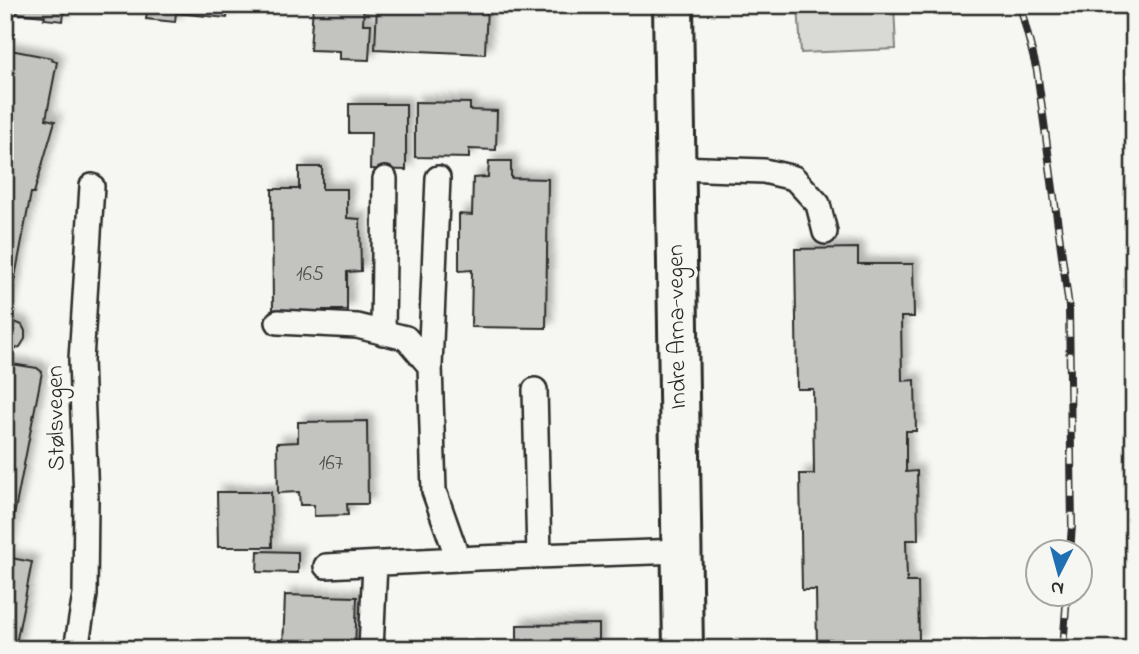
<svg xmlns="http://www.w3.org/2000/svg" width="1139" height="654" font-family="'Indie Flower',sans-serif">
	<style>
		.green { fill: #d9d9d5; stroke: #828280; stroke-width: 2 }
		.building { fill: #c3c3c0; stroke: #2b2b2b; stroke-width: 2; filter: url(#shadow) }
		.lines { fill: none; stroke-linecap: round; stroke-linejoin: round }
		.service-casing { stroke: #2b2b2b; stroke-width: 28 }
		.secondary-casing { stroke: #2b2b2b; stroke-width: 44 }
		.service { stroke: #f6f6f2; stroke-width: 23 }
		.secondary { stroke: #f6f6f2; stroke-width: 38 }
		.rail-casing { stroke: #2b2b2b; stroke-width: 8 }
		.rail { stroke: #f6f6f2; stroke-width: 5; stroke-dasharray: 16; stroke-linecap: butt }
		.labels { text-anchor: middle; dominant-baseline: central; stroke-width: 7; stroke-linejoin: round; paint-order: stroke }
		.number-label { font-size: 21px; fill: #515150 }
		.street-label { font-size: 24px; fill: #2b2b2b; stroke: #f6f6f2 }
	</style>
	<defs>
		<filter id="shadow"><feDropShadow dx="6" dy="-6" stdDeviation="3.5" flood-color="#0004"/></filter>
	</defs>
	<rect width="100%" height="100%" fill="#f6f6f2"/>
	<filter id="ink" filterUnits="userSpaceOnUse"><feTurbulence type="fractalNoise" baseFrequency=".0143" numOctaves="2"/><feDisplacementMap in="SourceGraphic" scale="14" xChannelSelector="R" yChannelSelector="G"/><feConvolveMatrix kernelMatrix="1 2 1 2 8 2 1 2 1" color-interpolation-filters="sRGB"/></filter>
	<g filter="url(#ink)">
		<path class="green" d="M 798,5 L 894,5 L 896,49 L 801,53 Z"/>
		<path class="building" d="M 5,5 L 65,5 L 63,21 L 44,19 L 45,16 L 5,12 Z
			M 148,5 L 229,5 L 227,18 L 176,13 L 175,22 L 146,19 Z
			M 313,5 L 364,5 L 363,24 L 371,24 L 369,60 L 340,59 L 340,51 L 310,50 Z
			M 377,5 L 487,5 L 485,54 L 375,49 Z
			M 5,49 L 52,58 L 51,60 L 57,62 L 46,119 L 55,121 L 34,193 L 31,193 L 7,319 L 22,325 L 25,331 L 25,339 L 20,347 L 11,350 L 5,349 Z
			M 415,102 L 470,103 L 470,110 L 497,111 L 496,150 L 469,149 L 469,158 L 415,157 Z
			M 349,104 L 406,104 L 406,170 L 370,169 L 371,133 L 349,133 Z
			M 489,161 L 511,161 L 511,178 L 548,179 L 546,328 L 471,327 L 472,270 L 459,271 L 459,214 L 472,215 L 473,178 L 488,177 Z
			M 299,167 L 322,167 L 322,189 L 347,189 L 347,218 L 360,219 L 361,271 L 347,272 L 347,310 L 323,310 L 323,320 L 299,321 L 299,310 L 273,310 L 272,189 L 299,189 Z
			M 1132,214 L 1134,214 L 1134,278 L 1133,278 Z
			M 858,248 L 858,264 L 913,264 L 914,317 L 901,317 L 902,381 L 915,380 L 916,431 L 906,431 L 906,472 L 917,471 L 918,540 L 906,540 L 907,582 L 918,582 L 919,641 L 908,642 L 908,649 L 817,649 L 816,590 L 802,590 L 800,474 L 814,474 L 813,389 L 797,389 L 795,249 Z
			M 5,363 L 37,368 L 42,372 L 6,557 L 32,562 L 15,649 L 5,649 Z
			M 367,421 L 368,504 L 347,504 L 348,515 L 314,516 L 314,505 L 300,505 L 299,492 L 278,493 L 277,443 L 298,442 L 298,422 Z
			M 217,492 L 271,492 L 272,547 L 218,547 Z
			M 258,551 L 298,552 L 298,573 L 257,572 Z
			M 285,595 L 357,597 L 355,649 L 283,649 Z
			M 599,624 L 599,649 L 517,649 L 517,625 Z"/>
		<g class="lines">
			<defs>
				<path id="service" d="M 676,168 L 764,171 L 794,178 L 818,204 L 825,232
					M 278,322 L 357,326 L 406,338 L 430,366 L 434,491 L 458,559
					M 383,333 L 385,179
					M 430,366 L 438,178
					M 535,390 L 539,556
					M 326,566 L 478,558 L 682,551
					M 76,649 L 85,595 L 86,501 L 81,360 L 92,186
					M 371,649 L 375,564"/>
				<path id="secondary" d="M 673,5 L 683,649"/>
			</defs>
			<use href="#service" class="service-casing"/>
			<use href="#secondary" class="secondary-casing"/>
			<use href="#service" class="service"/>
			<use href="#secondary" class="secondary"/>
			<defs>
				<path id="rail" d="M 1020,5 L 1037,71 L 1069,307 L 1072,526 L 1070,552
					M 1063,649 L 1067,594"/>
			</defs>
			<use href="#rail" class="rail-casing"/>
			<use href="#rail" class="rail"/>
		</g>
	</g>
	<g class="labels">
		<g class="number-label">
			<text x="310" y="275">165</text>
			<text x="331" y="464">167</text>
		</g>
		<g class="street-label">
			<text transform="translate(678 327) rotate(-91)">Indre Arna-vegen</text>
			<text transform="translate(57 418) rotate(-91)">Stølsvegen</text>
		</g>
	</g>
	<rect width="1139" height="654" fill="none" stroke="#f6f6f2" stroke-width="28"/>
	<rect x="14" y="14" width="1111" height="626" fill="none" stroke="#2b2b2b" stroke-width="2.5" filter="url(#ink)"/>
	<g transform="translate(1059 573) rotate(186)"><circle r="33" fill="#f6f6f2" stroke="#a5a5a2" stroke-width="2"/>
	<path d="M0-5L12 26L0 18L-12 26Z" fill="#1f6fb2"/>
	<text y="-10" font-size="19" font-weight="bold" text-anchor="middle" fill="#2b2b2b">N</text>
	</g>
</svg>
